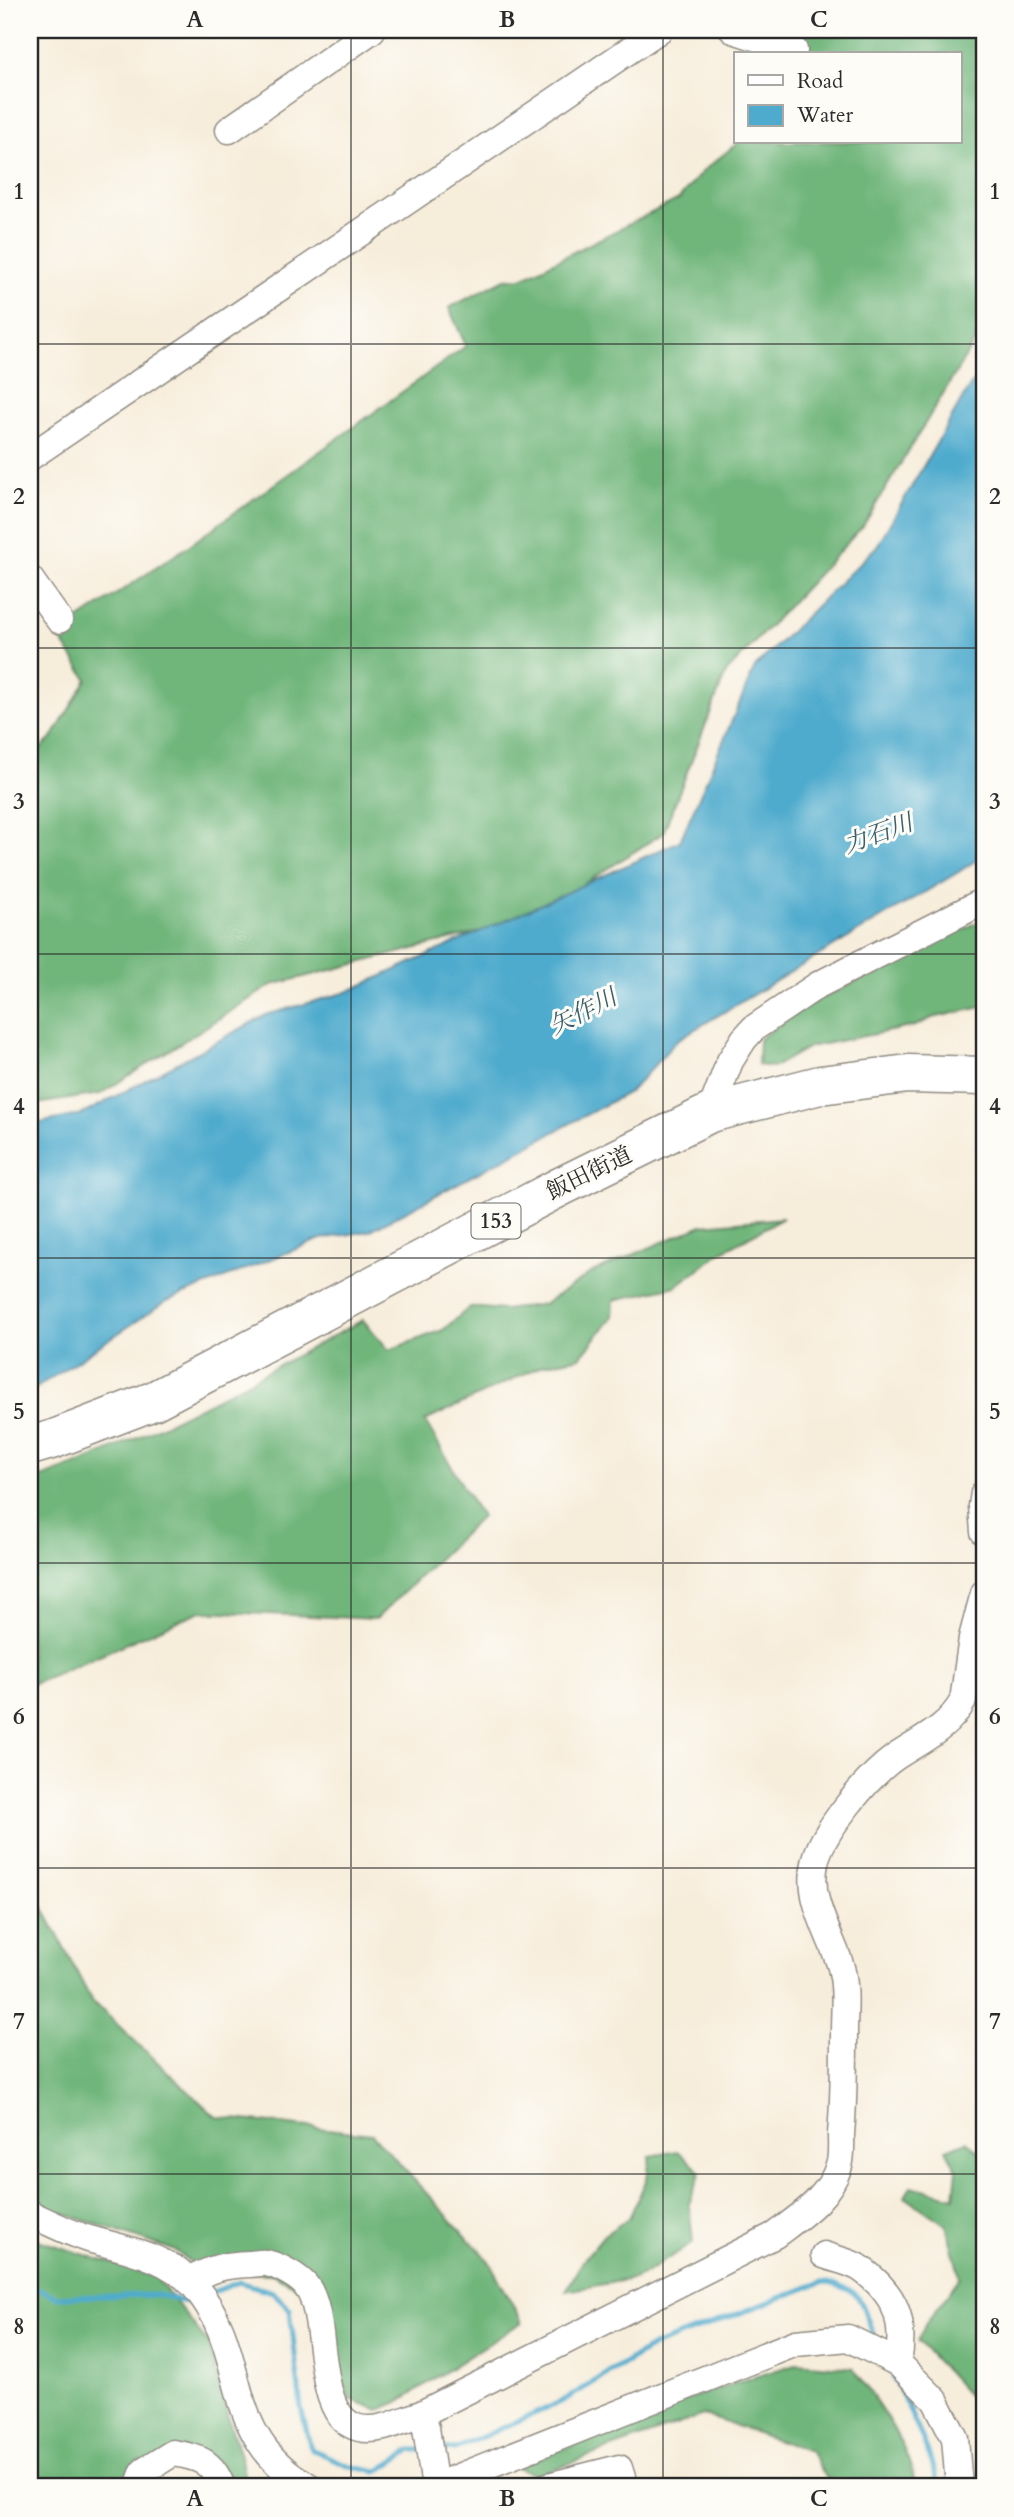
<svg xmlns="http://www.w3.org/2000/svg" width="1014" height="2517" font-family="Cardo,'Noto Serif JP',serif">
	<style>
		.forest { fill: #6fb57a; stroke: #4d7052; stroke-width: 2 }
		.water { fill: #4fabcd; stroke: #3d6b7c; stroke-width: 2 }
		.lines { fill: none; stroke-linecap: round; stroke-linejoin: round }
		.stream { stroke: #4fabcd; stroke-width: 5 }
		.minor-casing { stroke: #918c83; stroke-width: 29 }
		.highway-casing { stroke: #918c83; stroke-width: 41 }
		.minor { stroke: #fff; stroke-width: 26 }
		.highway { stroke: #fff; stroke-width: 38 }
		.grid { fill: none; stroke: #2b2b2b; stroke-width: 2; stroke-opacity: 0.55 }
		.labels { text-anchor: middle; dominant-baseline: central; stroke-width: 6; stroke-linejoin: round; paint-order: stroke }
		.shield { fill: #fdfcf7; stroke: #6a6a68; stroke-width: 2 }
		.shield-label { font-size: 21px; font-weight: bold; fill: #2b2b2b }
		.street-label { font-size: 23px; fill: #2b2b2b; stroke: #fdfcf7 }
		.water-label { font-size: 24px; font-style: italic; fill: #395e6c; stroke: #fdfcf7 }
		.neatline { fill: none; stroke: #2b2b2b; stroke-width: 2.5 }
		.grid-label { font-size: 23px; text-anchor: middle; font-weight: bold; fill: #2b2b2b }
	</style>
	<rect width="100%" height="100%" fill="#fdfcf7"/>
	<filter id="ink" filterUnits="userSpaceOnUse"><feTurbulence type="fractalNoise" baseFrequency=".0143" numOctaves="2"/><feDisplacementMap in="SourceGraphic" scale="14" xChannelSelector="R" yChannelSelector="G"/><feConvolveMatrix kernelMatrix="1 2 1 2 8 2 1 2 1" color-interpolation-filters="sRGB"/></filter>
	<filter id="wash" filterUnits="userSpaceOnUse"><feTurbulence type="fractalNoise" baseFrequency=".00686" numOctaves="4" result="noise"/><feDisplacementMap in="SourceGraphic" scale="28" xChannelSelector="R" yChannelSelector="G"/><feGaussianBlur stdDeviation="1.57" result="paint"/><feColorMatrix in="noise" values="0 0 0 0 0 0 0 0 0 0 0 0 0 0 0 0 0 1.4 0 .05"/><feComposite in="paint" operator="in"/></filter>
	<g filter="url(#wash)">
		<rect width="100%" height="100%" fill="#f7eddb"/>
		<path class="forest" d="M 771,30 L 984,30 L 984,326 L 863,526 L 726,673 L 663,833 L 528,920 L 272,985 L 100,1094 L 30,1105 L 30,758 L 52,738 L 87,679 L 57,634 L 187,547 L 466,346 L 449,308 L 505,279 L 522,278 L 679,199 L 703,171 L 739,142 L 960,142 L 960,54 L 800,54 Z
			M 984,919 L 984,1005 L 982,1007 L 932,1018 L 915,1026 L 809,1047 L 774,1067 L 758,1065 L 759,1039 L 806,1006 Z
			M 783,1218 L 721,1252 L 676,1286 L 614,1300 L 613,1317 L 580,1357 L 543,1365 L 425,1421 L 481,1517 L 376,1619 L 201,1611 L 30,1685 L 30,1482 C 147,1440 254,1378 363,1320 L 389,1350 L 443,1330 L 470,1307 L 504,1310 L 544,1304 L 591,1273 L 702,1225 Z
			M 30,1881 L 91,2000 L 216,2117 L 372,2134 L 489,2261 L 522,2322 L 398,2402 L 379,2410 L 349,2399 L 327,2326 L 306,2291 L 272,2274 L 201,2269 L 173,2250 L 53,2210 L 30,2191 Z
			M 967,2141 L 984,2156 L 984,2487 L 980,2487 L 983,2437 L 968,2395 L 918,2341 L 926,2323 L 960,2277 L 946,2225 L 905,2197 L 911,2186 L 954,2197 L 957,2170 L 946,2149 Z
			M 678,2151 L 701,2172 L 689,2204 L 693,2243 L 637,2278 L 566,2291 L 583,2260 L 604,2235 L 629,2218 L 647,2179 L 650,2156 Z
			M 30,2233 L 41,2241 L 156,2277 L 208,2343 L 223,2400 L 240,2456 L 247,2487 L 231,2487 L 217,2461 L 138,2461 L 122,2487 L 30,2487 Z
			M 798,2363 L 853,2368 C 878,2404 908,2443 916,2487 L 832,2487 L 810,2451 L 703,2415 L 537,2475 L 515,2468 L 702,2394 Z"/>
		<path class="water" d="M 984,369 L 984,855 L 957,873 L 677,1040 L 631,1091 L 369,1231 L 321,1239 L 167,1301 L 30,1392 L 30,1125 L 83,1114 L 266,1015 L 347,992 L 680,841 L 755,667 L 877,546 L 971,384 Z"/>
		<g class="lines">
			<path class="stream" d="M 30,2285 L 57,2297 L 159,2295 L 186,2302 L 194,2299
				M 210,2293 L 239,2282 L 273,2292 L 290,2309 L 301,2408 L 311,2449 L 350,2466 L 377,2472 L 411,2450 L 423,2450
				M 891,2371 L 924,2442 L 940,2487
				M 436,2449 L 455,2449 L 563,2401 L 653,2346 L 822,2282 C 868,2289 859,2305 876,2340"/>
		</g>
	</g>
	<g filter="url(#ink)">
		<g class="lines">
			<defs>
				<path id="minor" d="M 733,30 L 794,50
					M 229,130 L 372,30
					M 30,457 L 659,30
					M 30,579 L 59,620
					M 710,1113 L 730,1061 L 744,1039 L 754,1028 L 818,985 L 984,901
					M 984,1493 L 982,1506 L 984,1532
					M 30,2214 C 49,2222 69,2233 89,2239 C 125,2249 168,2256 194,2286 C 253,2354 217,2436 310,2487
					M 824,2255 C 835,2259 850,2262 860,2268 C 896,2294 906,2320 898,2363
					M 189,2281 C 212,2268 223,2265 250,2264 C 255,2264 261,2262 266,2263 C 278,2265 300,2277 307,2287 C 330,2318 312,2417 359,2428 C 379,2433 403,2420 421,2414 L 775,2235 C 800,2216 828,2199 839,2166 C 842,2157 841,2144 841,2134 C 844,2101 844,2067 844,2033 C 844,2010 847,1986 840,1964 C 829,1931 807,1899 815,1863 C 821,1832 869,1776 894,1758 C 919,1741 948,1729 963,1701 L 972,1638 L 984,1593
					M 421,2414 L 426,2428 L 435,2487
					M 138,2487 L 144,2471 L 173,2453 C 199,2457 212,2461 222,2487
					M 433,2487 L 796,2343 L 848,2338 L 898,2363 L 935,2400 L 955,2438 L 959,2487
					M 544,2487 L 619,2468 L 625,2487"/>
				<path id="highway" d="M 30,1446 L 54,1439 L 153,1401 L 560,1187 L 710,1113 L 820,1085 L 908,1074 L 984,1076"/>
			</defs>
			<use href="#minor" class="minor-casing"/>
			<use href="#highway" class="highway-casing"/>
			<use href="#minor" class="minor"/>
			<use href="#highway" class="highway"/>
		</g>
	</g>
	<path class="grid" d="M 351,30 L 351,2487M 663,30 L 663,2487M 30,344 L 984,344M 30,648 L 984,648M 30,954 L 984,954M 30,1258 L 984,1258M 30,1563 L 984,1563M 30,1868 L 984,1868M 30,2174 L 984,2174"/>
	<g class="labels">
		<rect class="shield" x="471.5" y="1203.5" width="49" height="35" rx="5"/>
		<g class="shield-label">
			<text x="496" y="1221">153</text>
		</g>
		<g class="street-label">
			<text transform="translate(589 1173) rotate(-26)">飯田街道</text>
		</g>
		<g class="water-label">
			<text transform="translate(878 834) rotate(-20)">力石川</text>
			<text transform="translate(583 1012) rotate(-27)">矢作川</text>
		</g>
	</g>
	<rect width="1014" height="2517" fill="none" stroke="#fdfcf7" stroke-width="77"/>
	<rect x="734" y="52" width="228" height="91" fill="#fdfcf7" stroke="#a9a8a5" stroke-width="2"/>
	<rect x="748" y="75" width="35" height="10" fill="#ffffff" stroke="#a9a8a5" stroke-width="2"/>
	<text x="797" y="88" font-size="21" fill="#2b2b2b">Road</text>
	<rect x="748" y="105" width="35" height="21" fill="#4fabcd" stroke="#a9a8a5" stroke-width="2"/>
	<text x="797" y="122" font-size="21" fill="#2b2b2b">Water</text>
	<rect x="38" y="38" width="938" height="2440" class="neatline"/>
	<g class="grid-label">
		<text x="195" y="27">A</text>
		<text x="507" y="27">B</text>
		<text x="819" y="27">C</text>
		<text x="19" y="199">1</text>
		<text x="995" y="199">1</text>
		<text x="19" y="504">2</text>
		<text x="995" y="504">2</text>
		<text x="19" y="809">3</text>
		<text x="995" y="809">3</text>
		<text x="19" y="1114">4</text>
		<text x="995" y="1114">4</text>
		<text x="19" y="1419">5</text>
		<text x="995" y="1419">5</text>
		<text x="19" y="1724">6</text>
		<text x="995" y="1724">6</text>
		<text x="19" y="2029">7</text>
		<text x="995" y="2029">7</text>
		<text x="19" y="2334">8</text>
		<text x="995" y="2334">8</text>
		<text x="195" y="2506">A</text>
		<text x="507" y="2506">B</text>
		<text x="819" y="2506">C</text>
	</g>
</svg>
